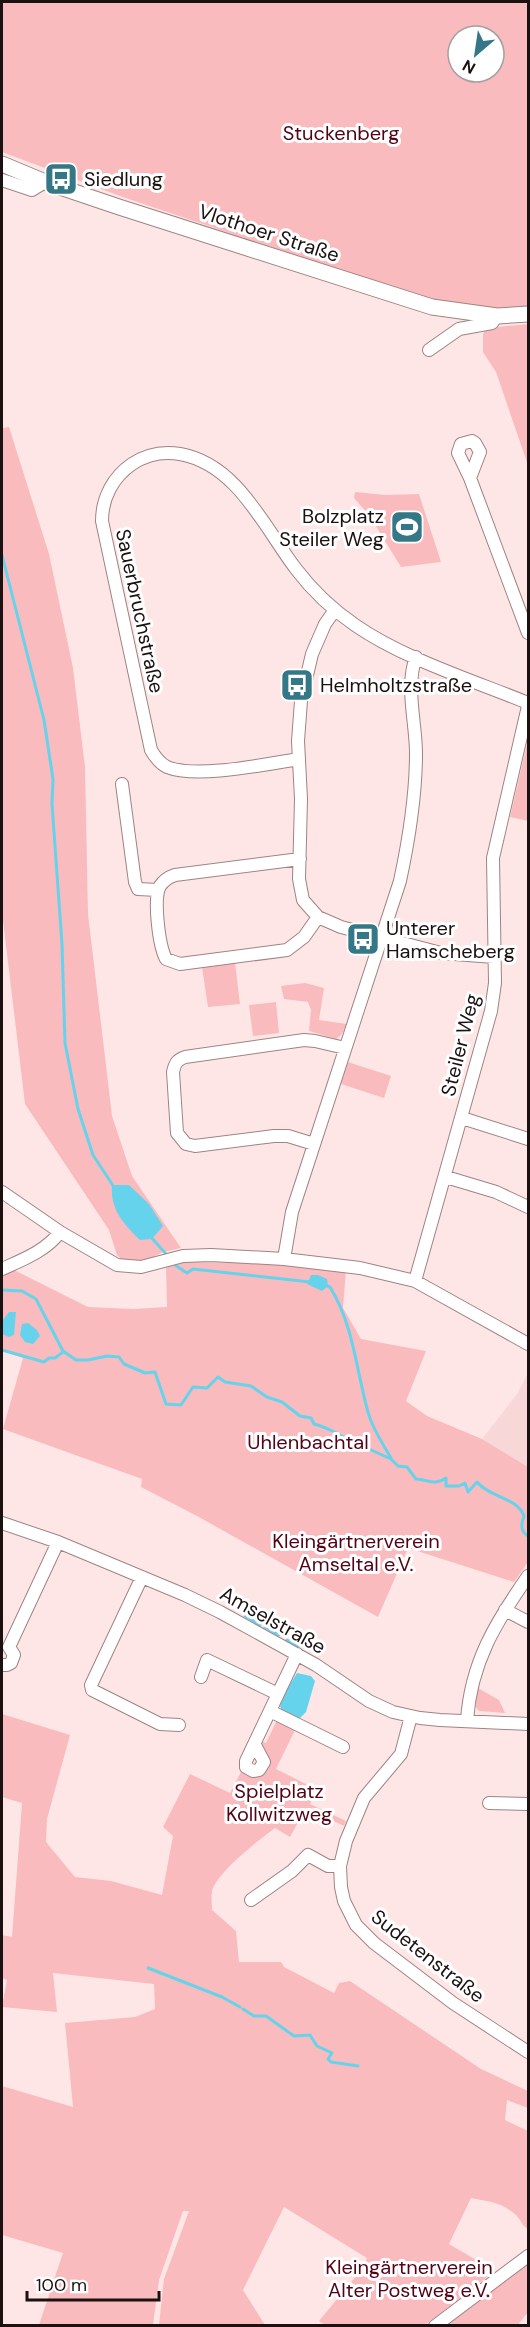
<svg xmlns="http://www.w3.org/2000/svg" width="530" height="2327" font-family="'DM Sans',sans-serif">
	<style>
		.built { fill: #f7d7d8 }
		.green { fill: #f9bbbd; fill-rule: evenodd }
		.water { fill: #66d3ec }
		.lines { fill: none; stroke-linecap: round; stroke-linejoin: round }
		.stream { stroke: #66d3ec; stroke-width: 3 }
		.minor-casing { stroke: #9f8384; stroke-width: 14 }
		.major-casing { stroke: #9f8384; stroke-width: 17 }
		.minor { stroke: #fff; stroke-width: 12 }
		.major { stroke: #fff; stroke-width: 15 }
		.labels { text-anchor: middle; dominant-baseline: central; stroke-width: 6; stroke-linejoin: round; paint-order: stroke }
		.park-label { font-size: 20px; fill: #520315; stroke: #fff }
		.poi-label { font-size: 20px; fill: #1b1111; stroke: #fff; text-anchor: start }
		.street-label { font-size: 20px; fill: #1b1111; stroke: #fff }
	</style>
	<rect width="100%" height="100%" fill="#ffe6e6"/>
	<path class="built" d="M 528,1373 L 528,1467 L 482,1439 L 517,1394 Z"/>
	<path class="green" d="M 2,2 L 528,2 L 528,308 L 490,310 L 430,301 L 120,196 L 2,152 ZM 458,36 L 494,36 L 494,72 L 458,72 Z
		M 528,324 L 528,465 L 496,372 L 483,352 L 483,334 L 486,328 Z
		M 9,427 L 49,554 L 73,668 L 85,767 L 88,914 L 112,1116 L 132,1176 L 181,1248 L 163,1252 L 145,1261 L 123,1261 L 117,1255 L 109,1230 L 25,1104 L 2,912 L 2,428 Z
		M 355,492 L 385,495 L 419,494 L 441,562 L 401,567 L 369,515 L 354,498 Z
		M 528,740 L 528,821 L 510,817 Z
		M 235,963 L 240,1004 L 208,1007 L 202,967 Z
		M 305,983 L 324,988 L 319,1020 L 347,1024 L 341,1035 L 336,1039 L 309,1031 L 311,1010 L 308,1002 L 284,999 L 281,986 Z
		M 276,1002 L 279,1033 L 253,1036 L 249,1005 Z
		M 348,1062 L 391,1076 L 384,1098 L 341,1084 Z
		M 187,1262 L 301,1264 L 346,1270 L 343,1308 L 361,1339 L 426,1351 L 406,1401 L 427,1416 L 482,1439 L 528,1467 L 528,1562 L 514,1582 L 408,1548 L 378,1617 L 197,1516 L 141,1487 L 142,1479 L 3,1429 L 23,1358 L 2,1351 L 2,1271 L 12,1269 L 88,1307 L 133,1309 L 167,1307 L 166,1266 Z
		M 478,1688 L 499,1700 L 505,1713 L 479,1711 L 475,1706 Z
		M 2,1714 L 70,1735 L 47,1819 L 46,1842 L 75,1877 L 111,1881 L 162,1895 L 173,1836 L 163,1827 L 190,1774 L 230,1793 L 242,1770 L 262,1773 L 267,1770 L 270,1759 L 260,1740 L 266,1743 L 278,1718 L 296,1728 L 276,1769 L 316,1789 L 310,1804 L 346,1821 L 344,1826 L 306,1808 L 290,1837 L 275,1828 C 259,1840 218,1871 212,1891 C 211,1896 212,1904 212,1910 L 236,1931 L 239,1962 L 281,1962 L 284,1967 L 334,1993 L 339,1983 L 350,1981 L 481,2069 L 528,2091 L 528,2108 L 507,2100 L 505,2120 L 528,2131 L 528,2229 C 522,2226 521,2220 516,2215 C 503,2203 488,2201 471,2198 L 449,2244 L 495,2271 L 425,2325 L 325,2325 L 319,2321 L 361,2270 L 367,2258 L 284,2207 L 243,2290 L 265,2325 L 159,2325 L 164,2279 L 189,2211 L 183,2211 L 159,2280 L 153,2325 L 39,2325 L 63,2253 L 2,2235 L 2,2086 L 73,2107 L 65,2023 L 135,2017 L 155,2009 L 154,1984 L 53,1973 L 57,2012 L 2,2007 L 7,1980 L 2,1978 L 2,1935 L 12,1937 L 22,1803 L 2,1797 Z
		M 528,2259 L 528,2312 L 518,2325 L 441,2326 Z"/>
	<path class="water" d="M 112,1185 L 129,1185 L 149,1204 L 163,1226 L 152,1239 L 140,1240 C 124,1224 110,1210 112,1185 Z
		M 311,1275 L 318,1275 L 327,1279 L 328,1286 L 322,1291 L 307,1284 Z
		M 9,1312 L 16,1312 L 14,1335 L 9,1337 L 2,1334 L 2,1321 Z
		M 28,1323 L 37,1330 L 40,1336 L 33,1344 L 25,1342 L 20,1335 L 22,1324 Z
		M 297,1673 L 311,1676 L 315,1681 L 306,1712 L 299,1719 L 282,1711 L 280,1706 L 286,1691 Z"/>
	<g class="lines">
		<path class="stream" d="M 2,555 L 44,720 L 53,779 L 52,804 L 62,944 L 65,1043 L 78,1109 L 93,1155 L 114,1187
			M 150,1236 L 167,1255
			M 175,1265 L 187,1273 L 193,1269 L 310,1282
			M 325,1285 L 330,1287 C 354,1326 356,1370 368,1412 C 372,1428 383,1444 391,1458
			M 2,1290 L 22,1291 L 36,1299 L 63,1351 L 76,1360 L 88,1360 L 107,1356 L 119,1357 L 124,1364 L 145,1373 L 155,1372 L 166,1404 L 181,1405 L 193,1387 L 207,1388 L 218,1377 L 225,1382 L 251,1386 L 267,1397 L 282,1402 L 300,1416 L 311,1418 L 314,1424 C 322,1426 341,1434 347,1440 L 356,1441 L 369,1449 L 391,1459 L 398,1466 L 407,1467 L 416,1479 C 429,1480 435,1486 446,1478 L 446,1486 L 459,1486 L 465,1483 L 468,1492 L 477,1482 C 490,1498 517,1497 524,1516 C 521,1524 520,1531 528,1536
			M 2,1350 L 44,1362 L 49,1358 L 55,1358 L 63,1352
			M 245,1616 L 260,1625
			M 265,1627 L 279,1635
			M 287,1640 L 298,1647
			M 148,1968 L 222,1997 L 240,2007
			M 243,2009 L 254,2016 L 266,2016 L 294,2036 L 310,2035 L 317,2046 L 332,2053 L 328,2059 L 331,2062 L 358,2066"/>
		<defs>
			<path id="minor" d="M 2,180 L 32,190 L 45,182
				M 429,350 L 459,329 L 492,323 L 497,316
				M 470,478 L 480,452 L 475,443 L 472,441 L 461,444 L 458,453 L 470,478 L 528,633
				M 335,610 L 325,624 L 312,654 L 301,701 L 298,741 L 301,799 L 299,879 L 303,900 L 318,917 L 341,927 L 441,953 L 494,957
				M 299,759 C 266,764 197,779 167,767 C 159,763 155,757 151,750 L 102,521 C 102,498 113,477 132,464 C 147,454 162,451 180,454 C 237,464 264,527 296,569 C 312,590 333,610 355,625 C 402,658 474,681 528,703
				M 122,784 L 135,882 L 138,889 L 158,890
				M 300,859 L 175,875 C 169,877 164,880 160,886 C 153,899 159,946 166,959 L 180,964 L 287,950 L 304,937 L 318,917
				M 462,1118 L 528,1139
				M 314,1144 L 288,1136 L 274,1136 L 195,1146 L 186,1144 L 177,1133 L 173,1072 C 175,1063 177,1060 185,1057 L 304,1040 L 315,1041 L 345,1048
				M 446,1177 L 496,1192 L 528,1207
				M 2,1192 L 60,1232 L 117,1265 L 141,1267 L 183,1256 L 211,1255 L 284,1259 L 360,1268 L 415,1281 L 528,1344
				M 284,1259 L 292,1212 L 400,881 C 409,839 416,797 416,753 C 416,723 405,686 416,657
				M 2,1269 C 22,1260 46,1251 60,1232
				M 415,1281 L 491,1011 L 495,983 L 493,858 L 528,706
				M 2,1523 L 58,1542 L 185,1595 L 220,1612 L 316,1665 L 369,1701 L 393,1712 L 420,1718 L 440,1720 L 528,1724
				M 142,1577 L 91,1685 L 92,1690 L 160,1724 L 179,1725
				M 505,1610 L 528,1622
				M 9,1647 L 58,1542
				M 2,1665 L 7,1665 L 11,1663 L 14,1655 L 9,1647
				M 201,1677 L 207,1660 L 278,1694
				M 270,1711 L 343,1747
				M 411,1716 L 401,1754 L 364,1798 L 346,1841 L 340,1866 L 341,1887 L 344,1901 L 356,1925 L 374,1943 L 453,2003 L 528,2052
				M 467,1720 C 471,1662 496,1622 528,1576
				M 255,1745 L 264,1762 L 259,1770 L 253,1771 L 246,1767 L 246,1761 L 297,1654
				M 489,1803 L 528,1804
				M 251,1900 L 292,1871 L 308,1855 L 328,1866 L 340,1866
				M 435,2326 L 528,2256"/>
			<path id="major" d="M 2,164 L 45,182 L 119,207 L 432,307 L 497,316 L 528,314"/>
		</defs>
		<use href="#minor" class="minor-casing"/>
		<use href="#major" class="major-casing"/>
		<use href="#minor" class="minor"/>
		<use href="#major" class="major"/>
	</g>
	<defs>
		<symbol id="bus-square" viewBox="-11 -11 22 22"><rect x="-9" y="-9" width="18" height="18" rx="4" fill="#347887" stroke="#fff"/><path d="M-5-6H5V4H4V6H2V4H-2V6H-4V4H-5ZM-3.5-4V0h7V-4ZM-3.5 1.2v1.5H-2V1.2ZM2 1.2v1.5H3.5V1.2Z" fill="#fff"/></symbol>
		<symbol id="stadium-square" viewBox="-11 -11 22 22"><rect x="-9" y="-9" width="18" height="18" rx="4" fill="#347887" stroke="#fff"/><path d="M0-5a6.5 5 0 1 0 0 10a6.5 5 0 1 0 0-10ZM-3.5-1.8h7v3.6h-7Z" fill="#fff"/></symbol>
	</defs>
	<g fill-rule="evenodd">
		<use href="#bus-square" x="42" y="160" width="38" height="38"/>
		<use href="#stadium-square" x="388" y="508" width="38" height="38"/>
		<use href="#bus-square" x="278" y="666" width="38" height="38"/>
		<use href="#bus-square" x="344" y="920" width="38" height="38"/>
	</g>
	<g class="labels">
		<g class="park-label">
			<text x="341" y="133">Stuckenberg</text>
			<text x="308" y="1442">Uhlenbachtal</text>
			<text x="356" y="1541">Kleingärtnerverein<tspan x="356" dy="23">Amseltal e.V.</tspan></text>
			<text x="279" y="1791">Spielplatz<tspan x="279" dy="23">Kollwitzweg</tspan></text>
			<text x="409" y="2267">Kleingärtnerverein<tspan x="409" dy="23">Alter Postweg e.V.</tspan></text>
		</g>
		<g class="poi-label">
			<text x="84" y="179">Siedlung</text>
			<text x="384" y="516" text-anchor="end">Bolzplatz<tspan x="384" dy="23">Steiler Weg</tspan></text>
			<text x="320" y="685">Helmholtzstraße</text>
			<text x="386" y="928">Unterer<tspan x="386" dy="23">Hamscheberg</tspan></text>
		</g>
		<g class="street-label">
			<text transform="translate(269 233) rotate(18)">Vlothoer Straße</text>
			<text transform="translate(140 611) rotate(78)">Sauerbruchstraße</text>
			<text transform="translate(460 1045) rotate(-76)">Steiler Weg</text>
			<text transform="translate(273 1620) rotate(29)">Amselstraße</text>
			<text transform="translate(428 1956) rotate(38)">Sudetenstraße</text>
		</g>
	</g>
	<rect width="530" height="2327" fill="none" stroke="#1b1111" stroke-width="6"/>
	<g transform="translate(476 54) rotate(209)"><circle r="28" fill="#ffffff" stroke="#a4a0a0" stroke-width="1.5"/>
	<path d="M0-4.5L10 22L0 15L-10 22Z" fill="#347887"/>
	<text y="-9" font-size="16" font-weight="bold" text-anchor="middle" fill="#1b1111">N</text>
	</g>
	<path d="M27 2291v9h132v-9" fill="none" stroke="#1b1111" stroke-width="3"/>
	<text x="36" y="2291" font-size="18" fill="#1b1111" stroke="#ffffff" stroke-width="4.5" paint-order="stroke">100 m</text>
</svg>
